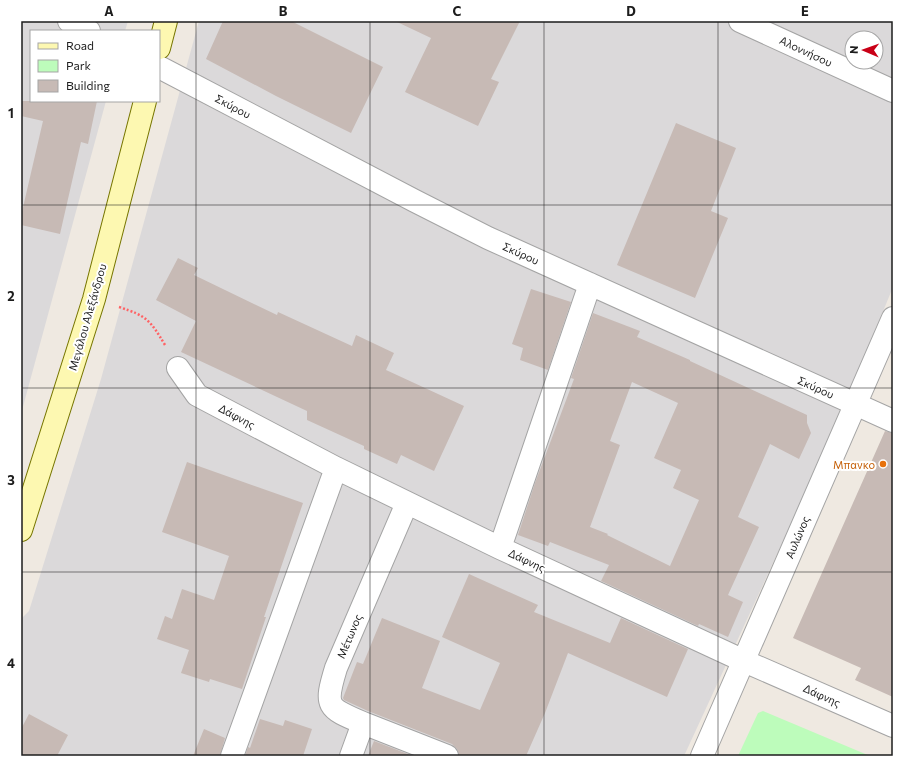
<svg xmlns="http://www.w3.org/2000/svg" width="914" height="777" font-family="Commissioner,sans-serif">
	<style>
		.residential { fill: #dbd9da; fill-rule: evenodd }
		.park { fill: #bdfcbb }
		.building { fill: #c7bab5; fill-rule: evenodd }
		.lines { fill: none; stroke-linecap: round; stroke-linejoin: round }
		.minor-casing { stroke: #a4a4a4; stroke-width: 24 }
		.secondary-casing { stroke: #777600; stroke-width: 24 }
		.path { stroke: #ff6264; stroke-width: 2.5; stroke-dasharray: 2 2; stroke-linecap: butt }
		.minor { stroke: #fff; stroke-width: 22 }
		.secondary { stroke: #fdf8b1; stroke-width: 22 }
		.grid { fill: none; stroke: #1d1d1d; stroke-width: 1; stroke-opacity: 0.55 }
		.food-dot { fill: #e8710a; stroke: #fff; stroke-width: 1.5 }
		.labels { text-anchor: middle; dominant-baseline: central; stroke-width: 4; stroke-linejoin: round; paint-order: stroke }
		.street-label { font-size: 11px; fill: #1d1d1d; stroke: #fff }
		.food-label { font-size: 11px; fill: #c56008; stroke: #fff; text-anchor: end }
		.neatline { fill: none; stroke: #1d1d1d; stroke-width: 1.5 }
		.grid-label { font-size: 13px; text-anchor: middle; font-weight: bold; fill: #1d1d1d }
	</style>
	<rect width="100%" height="100%" fill="#efe9e1"/>
	<path class="residential" d="M 21,21 L 128,21 L 125,31 L 31,31 L 31,101 L 106,101 L 21,414 Z
		M 199,21 L 893,21 L 893,287 L 837,424 L 684,756 L 21,756 L 21,619 L 29,611 L 101,379 ZM 852,38 L 876,38 L 876,62 L 852,62 Z"/>
	<path class="park" d="M 763,711 L 870,756 L 738,756 L 758,713 Z"/>
	<path class="building" d="M 223,21 L 291,21 L 383,67 L 351,133 L 276,96 L 206,59 Z
		M 395,21 L 520,21 L 491,79 L 499,82 L 478,126 L 405,92 L 431,38 Z
		M 21,101 L 97,101 L 88,144 L 81,142 L 60,234 L 21,225 L 21,216 L 43,121 L 21,116 Z
		M 676,123 L 736,148 L 711,211 L 728,218 L 695,298 L 617,265 Z
		M 178,258 L 198,268 L 194,275 L 277,315 L 278,312 L 352,346 L 356,335 L 394,353 L 386,370 L 464,406 L 434,471 L 401,455 L 397,464 L 364,449 L 364,446 L 307,420 L 307,411 L 181,352 L 196,321 L 156,300 Z
		M 531,289 L 571,302 L 548,370 L 520,360 L 523,348 L 512,344 Z
		M 593,313 L 640,331 L 637,337 L 690,360 L 690,361 L 807,415 L 807,423 L 811,433 L 799,459 L 770,444 L 738,517 L 759,527 L 728,595 L 743,602 L 728,637 L 699,624 L 698,626 L 601,581 L 609,565 L 550,542 L 548,546 L 518,535 L 535,483 L 574,379 L 571,378 ZM 632,382 L 678,403 L 654,458 L 681,470 L 673,488 L 699,500 L 670,566 L 607,535 L 608,534 L 590,527 L 620,445 L 610,441 Z
		M 885,431 L 893,433 L 893,697 L 855,680 L 861,668 L 793,638 Z
		M 187,462 L 303,503 L 264,617 L 266,617 L 242,689 L 210,679 L 209,682 L 181,673 L 189,650 L 157,639 L 165,616 L 172,619 L 182,589 L 214,600 L 229,556 L 162,532 Z
		M 469,574 L 538,605 L 534,612 L 610,643 L 621,618 L 688,649 L 667,697 L 568,653 L 545,713 L 526,756 L 459,756 L 457,749 L 452,744 L 368,711 L 344,700 L 343,698 L 357,662 L 363,664 L 382,618 L 440,641 L 422,688 L 480,710 L 500,663 L 442,637 Z
		M 29,714 L 68,735 L 57,756 L 21,756 L 21,729 Z
		M 260,719 L 283,726 L 285,720 L 312,729 L 303,756 L 245,756 L 248,747 L 250,748 Z
		M 204,729 L 225,738 L 220,756 L 193,756 Z
		M 374,741 L 413,756 L 368,756 Z"/>
	<g class="lines">
		<defs>
			<path id="minor" d="M 69,21 L 89,31
				M 740,21 L 893,91
				M 159,67 L 415,201 L 488,238 L 893,421
				M 178,368 L 197,395 L 336,468 L 500,548 L 744,661 L 893,726
				M 500,548 L 590,284
				M 363,723 L 447,756
				M 232,756 L 336,468
				M 351,756 L 363,723 C 327,708 324,707 336,668 L 407,503
				M 702,756 L 893,318"/>
			<path id="secondary" d="M 159,48 L 166,21
				M 21,530 L 94,299 L 145,101"/>
		</defs>
		<use href="#minor" class="minor-casing"/>
		<use href="#secondary" class="secondary-casing"/>
		<path class="path" d="M 119,307 C 147,316 150,320 165,345"/>
		<use href="#minor" class="minor"/>
		<use href="#secondary" class="secondary"/>
	</g>
	<path class="grid" d="M 196,21 L 196,756M 370,21 L 370,756M 544,21 L 544,756M 718,21 L 718,756M 21,205 L 893,205M 21,388 L 893,388M 21,572 L 893,572"/>
	<circle class="food-dot" cx="883" cy="464" r="4"/>
	<g class="labels">
		<g class="street-label">
			<text transform="translate(806 51) rotate(25)">Αλοννήσου</text>
			<text transform="translate(233 106) rotate(28)">Σκύρου</text>
			<text transform="translate(521 253) rotate(24)">Σκύρου</text>
			<text transform="translate(87 317) rotate(-74)">Μεγάλου Αλεξάνδρου</text>
			<text transform="translate(816 387) rotate(24)">Σκύρου</text>
			<text transform="translate(237 416) rotate(28)">Δάφνης</text>
			<text transform="translate(797 537) rotate(-67)">Αυλώνος</text>
			<text transform="translate(527 560) rotate(25)">Δάφνης</text>
			<text transform="translate(349 636) rotate(-67)">Μέτωνος</text>
			<text transform="translate(822 695) rotate(24)">Δάφνης</text>
		</g>
		<g class="food-label">
			<text x="875" y="464">Μπανκο</text>
		</g>
	</g>
	<rect width="914" height="777" fill="none" stroke="#ffffff" stroke-width="44"/>
	<rect x="30" y="30" width="130" height="72" fill="#ffffff" stroke="#a5a5a5"/>
	<rect x="38" y="43" width="20" height="6" fill="#fdf8b1" stroke="#a5a5a5"/>
	<text x="66" y="50" font-size="12" fill="#1d1d1d">Road</text>
	<rect x="38" y="60" width="20" height="12" fill="#bdfcbb" stroke="#a5a5a5"/>
	<text x="66" y="70" font-size="12" fill="#1d1d1d">Park</text>
	<rect x="38" y="80" width="20" height="12" fill="#c7bab5" stroke="#a5a5a5"/>
	<text x="66" y="90" font-size="12" fill="#1d1d1d">Building</text>
	<g transform="translate(864 50) rotate(272)"><circle r="19" fill="#ffffff" stroke="#a5a5a5"/>
	<path d="M0-3L7 15L0 10L-7 15Z" fill="#c90017"/>
	<text y="-6" font-size="11" font-weight="bold" text-anchor="middle" fill="#1d1d1d">N</text>
	</g>
	<rect x="22" y="22" width="870" height="733" class="neatline"/>
	<g class="grid-label">
		<text x="109" y="16">A</text>
		<text x="283" y="16">B</text>
		<text x="457" y="16">C</text>
		<text x="631" y="16">D</text>
		<text x="805" y="16">E</text>
		<text x="11" y="118">1</text>
		<text x="11" y="301">2</text>
		<text x="11" y="485">3</text>
		<text x="11" y="668">4</text>
	</g>
</svg>
